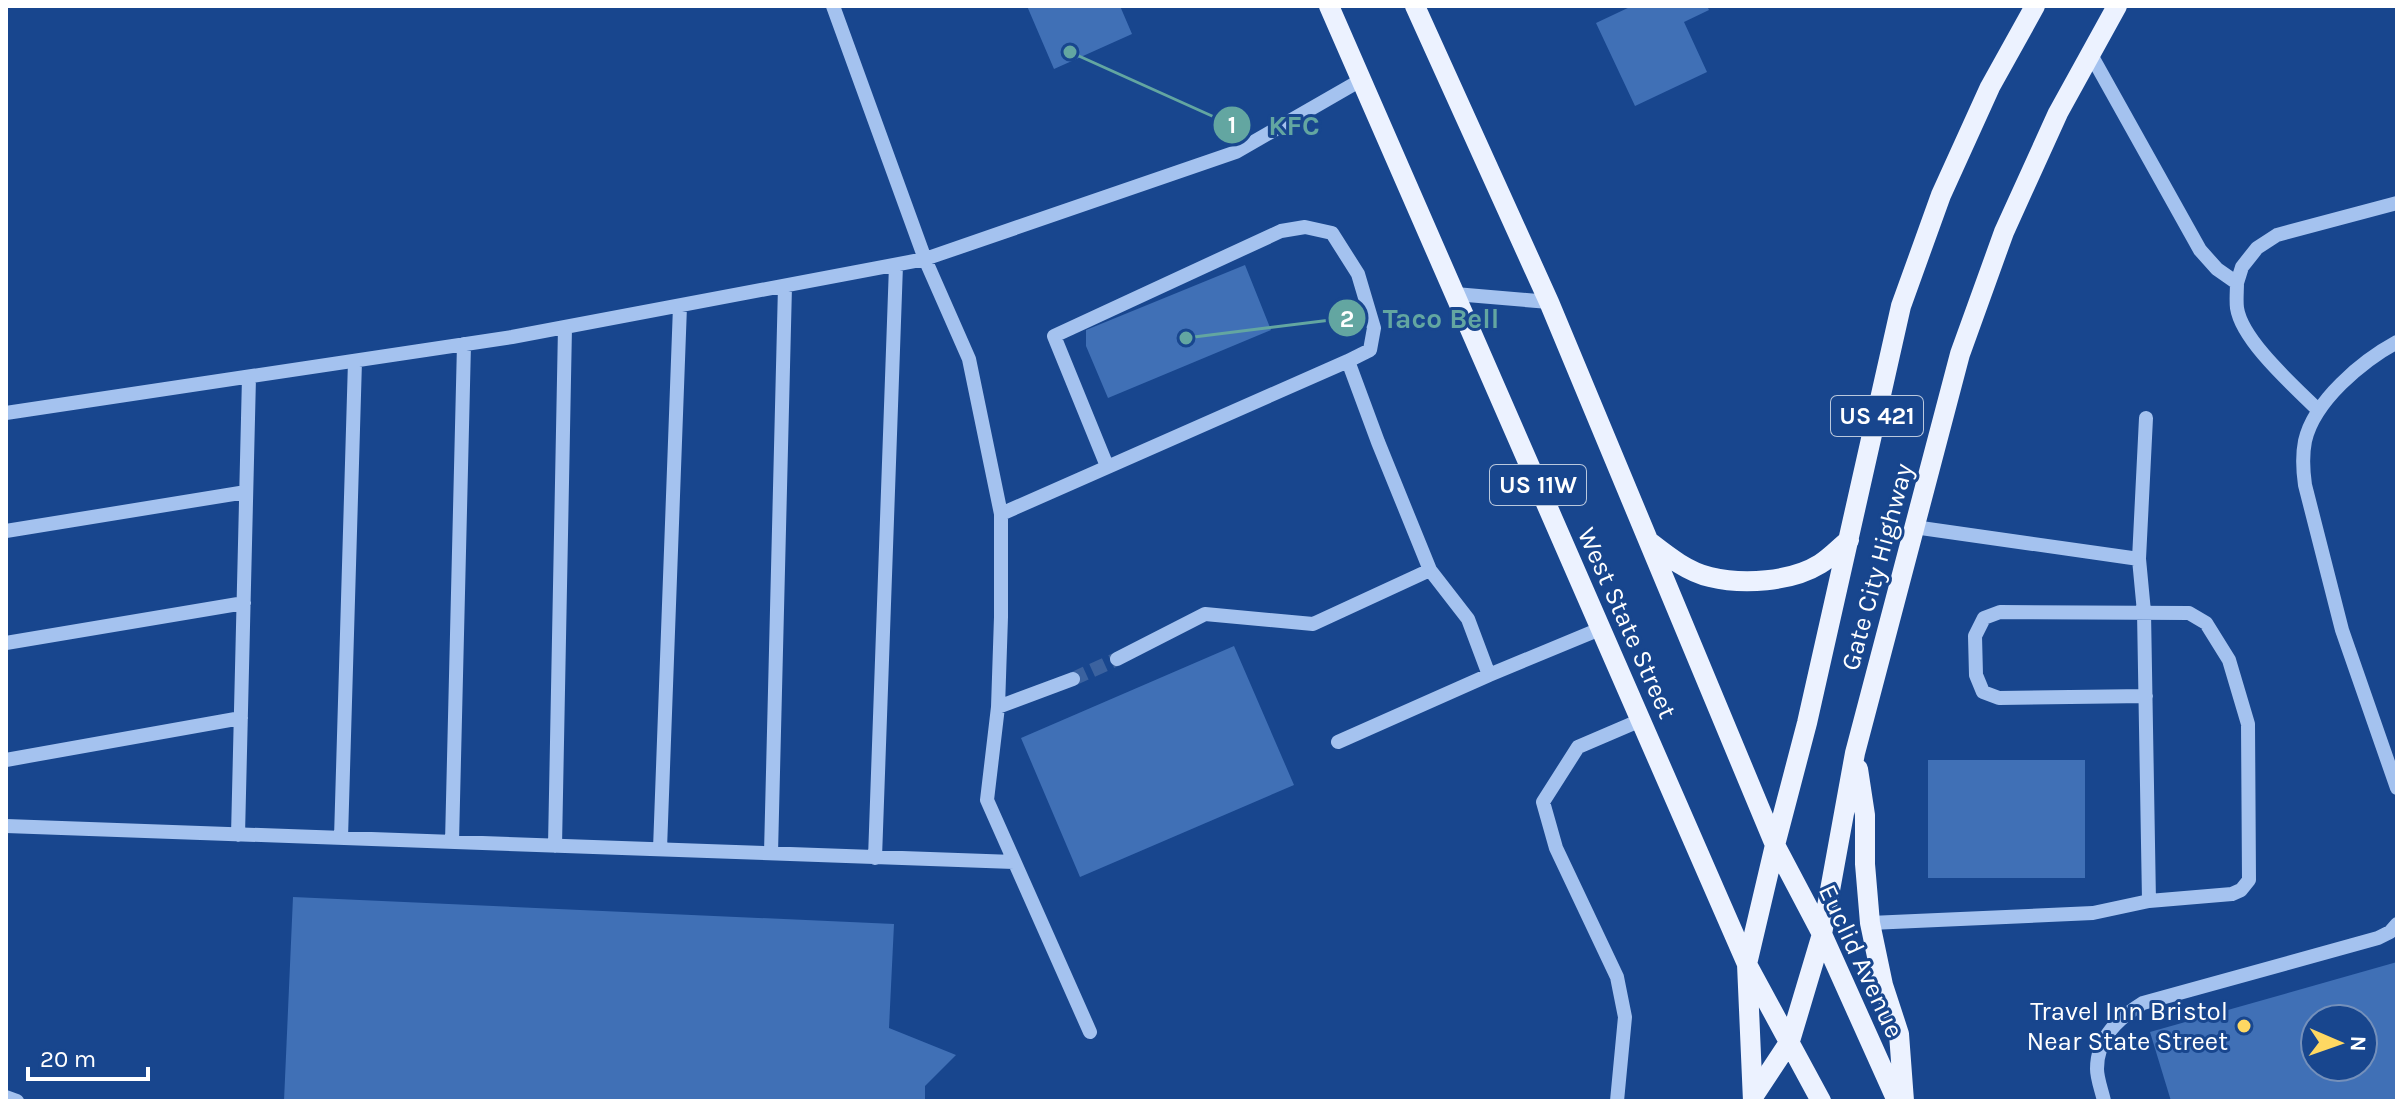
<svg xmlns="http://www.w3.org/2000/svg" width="2403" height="1107" font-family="Karla,sans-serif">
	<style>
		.building { fill: #4070b6; fill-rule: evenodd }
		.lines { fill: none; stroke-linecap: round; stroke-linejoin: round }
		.minor-tunnel { stroke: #3b629f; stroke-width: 14; stroke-dasharray: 14 7; stroke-linecap: butt }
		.minor { stroke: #a4c2ef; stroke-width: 14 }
		.major { stroke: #ecf2ff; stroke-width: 20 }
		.poi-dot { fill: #ffd862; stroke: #18468e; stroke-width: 3 }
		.labels { text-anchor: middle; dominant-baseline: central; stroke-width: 6; stroke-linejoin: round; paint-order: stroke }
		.shield { fill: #18468e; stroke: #bac8dd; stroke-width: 2 }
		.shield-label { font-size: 24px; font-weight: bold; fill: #fff }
		.street-label { font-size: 26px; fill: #fff; stroke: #18468e }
		.poi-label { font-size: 26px; fill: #fff; stroke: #18468e; text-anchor: end }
		.leader { fill: none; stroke: #63a6a1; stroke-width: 3 }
		.callout-dot { fill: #63a6a1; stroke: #18468e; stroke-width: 3 }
		.mark-label { font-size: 24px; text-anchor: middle; font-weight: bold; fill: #fff }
		.callout-label { font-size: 28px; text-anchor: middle; font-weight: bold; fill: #63a6a1; stroke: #18468e; stroke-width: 6; stroke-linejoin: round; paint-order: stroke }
	</style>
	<rect width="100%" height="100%" fill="#18468e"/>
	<path class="building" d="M 1027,6 L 1120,6 L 1132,34 L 1054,69 Z
		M 1632,6 L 1707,6 L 1709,10 L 1684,22 L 1707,72 L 1635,106 L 1596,23 Z
		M 1245,265 L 1271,330 L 1108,398 L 1086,346 L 1086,330 Z
		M 1234,646 L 1294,785 L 1080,877 L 1021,738 Z
		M 1928,760 L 2085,760 L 2085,878 L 1928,878 Z
		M 293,897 L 894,924 L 889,1028 L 956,1055 L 925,1086 L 925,1101 L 284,1101 Z
		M 2397,962 L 2397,1101 L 2171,1101 L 2150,1032 ZM 2315,1019 L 2363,1019 L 2363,1067 L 2315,1067 Z"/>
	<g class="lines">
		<path class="minor-tunnel" d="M 1073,679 L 1117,659"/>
		<path class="minor" d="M 833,6 L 925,259 L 969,359 L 1001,514 L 1001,617 L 998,707 L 1073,679
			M 2090,53 L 2200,250 L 2217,269 L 2237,283 C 2237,291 2236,300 2237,308 C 2242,341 2295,387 2318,410
			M 2237,283 L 2242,267 L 2257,248 L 2277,235 L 2397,203
			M 1455,294 L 1549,302
			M 2397,342 C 2362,361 2314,401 2305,441 C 2302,456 2303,471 2305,485 L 2342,630 L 2397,788
			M 6,413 L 512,337 L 925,259 L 1236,152 L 1361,80
			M 1107,466 L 1054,336 L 1281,231 L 1305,227 L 1332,233 L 1358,274 L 1374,328 L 1370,350 L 1348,361
			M 1001,514 L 1348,361 L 1378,442 L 1430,570 L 1313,624 L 1205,614 L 1117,659
			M 6,531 L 246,492
			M 2139,559 L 2146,418
			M 6,643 L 244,603
			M 1489,675 L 1600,629
			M 2146,696 L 1999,698 L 1983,692 L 1976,675 L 1975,636 L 1984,618 L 2000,612 L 2189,613 L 2206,623 L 2229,660 L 2248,724 L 2249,880 L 2241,890 L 2232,894 L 2149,901
			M 998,707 L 987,800 L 1090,1032
			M 1338,742 L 1489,675 L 1468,619 L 1430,570
			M 6,760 L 241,718
			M 6,826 L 1014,862
			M 238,835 L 249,377
			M 341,838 L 355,361
			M 452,842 L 464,344
			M 555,846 L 565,327
			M 660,849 L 680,306
			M 771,853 L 785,286
			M 875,858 L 896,265
			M 1870,923 L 2093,913 L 2149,901 L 2144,612 L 2139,559 L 1914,527
			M 6,1097 L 17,1101
			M 1617,1101 L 1625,1017 L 1617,977 L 1556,848 L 1543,802 L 1578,747 L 1641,720
			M 2104,1101 C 2102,1091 2097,1079 2097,1069 C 2097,1037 2119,1018 2143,1003 L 2378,938 L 2390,932 L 2397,924"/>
		<path class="major" d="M 1329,6 L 1747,964 L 1753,1101
			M 1415,6 L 1549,302 L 1775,845 L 1822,934 L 1897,1101
			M 1651,543 C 1669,557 1688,572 1710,577 C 1743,585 1791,582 1820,564 C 1830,558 1840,547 1849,540
			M 1858,769 L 1865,815 L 1865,864 L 1870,923 L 1883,985 L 1899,1034 L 1904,1101
			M 1747,964 L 1775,845 L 1807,723 L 1901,306 L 1941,195 L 1990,87 L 2035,6
			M 1749,968 L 1821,1101
			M 1753,1097 L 1790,1041 L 1822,934 L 1855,753 L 1960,354 L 2004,232 L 2058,113 L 2117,6"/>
	</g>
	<circle class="poi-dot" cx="2244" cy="1026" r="8"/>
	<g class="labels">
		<g class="shield">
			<rect x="1831" y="396" width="92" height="40" rx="6"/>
			<rect x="1490" y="465" width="96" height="40" rx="6"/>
		</g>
		<g class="shield-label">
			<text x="1877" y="416">US 421</text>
			<text x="1538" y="485">US 11W</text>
		</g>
		<g class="street-label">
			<text transform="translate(1877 567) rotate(-75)">Gate City Highway</text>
			<text transform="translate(1627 623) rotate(66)">West State Street</text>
			<text transform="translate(1861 961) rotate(65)">Euclid Avenue</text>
		</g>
		<g class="poi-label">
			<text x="2228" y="1011">Travel Inn Bristol<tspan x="2228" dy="30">Near State Street</tspan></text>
		</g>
	</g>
	<path class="leader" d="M1070 52L1232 125M1186 338L1347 318"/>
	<g class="callout-dot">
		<circle cx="1070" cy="52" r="8"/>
		<circle cx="1186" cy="338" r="8"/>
		<circle cx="1232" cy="125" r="20"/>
		<circle cx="1347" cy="318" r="20"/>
	</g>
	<g class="mark-label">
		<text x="1232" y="133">1</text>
		<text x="1347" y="327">2</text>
	</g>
	<g class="callout-label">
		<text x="1294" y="135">KFC</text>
		<text x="1441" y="328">Taco Bell</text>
	</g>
	<rect width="2403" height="1107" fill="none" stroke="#ffffff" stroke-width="16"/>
	<g transform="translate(2339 1043) rotate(92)"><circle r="38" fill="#18468e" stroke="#7490bb" stroke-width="2"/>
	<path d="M0-6L14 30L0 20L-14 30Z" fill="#ffd862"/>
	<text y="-12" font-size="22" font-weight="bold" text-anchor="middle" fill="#ffffff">N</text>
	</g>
	<path d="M28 1067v12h120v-12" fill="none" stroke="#ffffff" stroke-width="4"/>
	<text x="40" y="1067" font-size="24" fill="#ffffff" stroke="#18468e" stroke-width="6" paint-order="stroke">20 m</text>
</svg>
